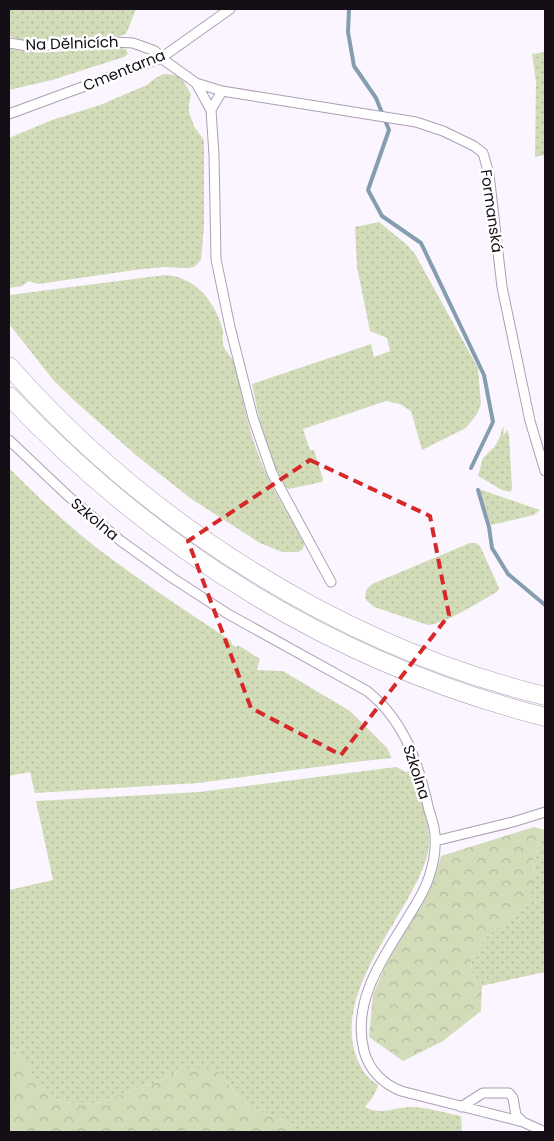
<svg xmlns="http://www.w3.org/2000/svg" width="554" height="1141" font-family="Poppins,sans-serif">
	<style>
		.grass { fill: url(#grass-dots) }
		.forest { fill: url(#forest-crowns) }
		.lines { fill: none; stroke-linecap: round; stroke-linejoin: round }
		.stream { stroke: #859eaf; stroke-width: 4 }
		.street-casing { stroke: #ad9eb5; stroke-width: 11 }
		.highway-casing { stroke: #ad9eb5; stroke-width: 19 }
		.street { stroke: #fff; stroke-width: 9 }
		.highway { stroke: #fff; stroke-width: 18 }
		.marked { fill: none; stroke: #d62828; stroke-width: 4; stroke-dasharray: 10 6; stroke-linejoin: round }
		.labels { text-anchor: middle; dominant-baseline: central; stroke-width: 5; stroke-linejoin: round; paint-order: stroke }
		.street-label { font-size: 15px; fill: #140e17; stroke: #fff }
	</style>
	<defs>
		<pattern id="grass-dots" width="8" height="8" patternUnits="userSpaceOnUse" patternTransform="scale(1.25)"><rect width="8" height="8" fill="#d2dcb9"/><path d="M2 2h.1M6 6h.1" fill="none" stroke="#b3bc9e" stroke-width="1.8" stroke-linecap="round"/></pattern>
		<pattern id="forest-crowns" width="20" height="18" patternUnits="userSpaceOnUse" patternTransform="scale(1.25)"><rect width="20" height="18" fill="#d2dcb9"/><path d="M2 6a3 3 0 1 1 6 0M12 15a3 3 0 1 1 6 0" fill="none" stroke="#b3bc9e"/></pattern>
	</defs>
	<rect width="100%" height="100%" fill="#fbf5ff"/>
	<path class="grass" d="M 9,9 L 136,9 L 126,34 L 114,38 L 27,43 L 9,36 Z
		M 100,47 L 121,48 L 126,49 L 128,54 L 124,57 L 52,80 L 9,90 L 9,48 C 39,57 70,50 100,47 Z
		M 545,52 L 545,155 L 535,157 L 536,82 L 532,54 Z
		M 163,74 C 181,74 182,79 191,94 L 189,105 L 189,113 L 195,128 L 204,140 L 204,226 L 201,260 L 194,267 L 185,268 L 163,267 L 135,270 L 38,284 L 29,281 L 22,286 L 9,288 L 9,138 L 52,120 L 100,105 L 147,85 L 154,79 Z
		M 379,222 L 406,244 L 415,254 L 478,368 L 481,404 L 477,414 L 466,428 L 422,450 L 411,411 L 400,404 L 386,401 L 303,429 L 310,450 L 314,450 L 323,479 L 322,482 L 289,489 C 269,479 257,406 252,384 L 371,344 L 374,357 L 390,351 L 387,338 L 370,331 L 357,267 L 355,227 Z
		M 165,275 C 194,276 215,301 222,328 C 224,333 222,339 223,344 C 224,351 232,356 234,363 C 242,391 246,421 256,448 C 267,482 288,512 304,544 L 303,549 L 299,552 L 282,552 L 260,543 L 190,498 L 137,456 L 77,403 L 54,381 L 9,324 L 9,295 Z
		M 504,427 L 503,436 L 507,430 L 509,435 L 512,489 L 510,492 L 502,490 L 478,476 L 483,458 L 495,446 L 500,437 L 502,429 Z
		M 9,468 C 36,495 63,521 93,545 C 137,579 185,610 231,641 L 232,645 L 237,647 L 238,645 L 260,659 L 257,670 L 283,671 L 350,711 L 387,748 L 392,758 L 354,762 L 198,783 L 35,793 L 30,772 L 9,776 Z
		M 479,489 L 540,510 L 534,515 L 491,525 Z
		M 470,543 L 476,543 L 480,546 L 499,588 L 497,592 C 480,601 446,624 428,625 L 374,607 L 365,599 L 366,590 L 372,584 Z
		M 396,767 L 406,772 L 414,771 C 421,796 435,835 426,860 C 405,923 320,1003 364,1072 C 367,1077 373,1081 378,1085 C 375,1095 371,1100 365,1107 C 383,1116 393,1107 411,1107 C 427,1107 445,1113 461,1116 L 462,1132 L 296,1132 L 296,1125 L 253,1109 L 238,1097 L 219,1072 L 178,1071 L 153,1084 L 144,1085 L 102,1102 L 90,1104 L 64,1102 L 50,1097 L 9,1043 L 9,890 L 53,880 L 36,801 L 199,792 Z
		M 545,836 L 545,972 L 481,986 L 477,984 L 472,972 L 471,958 L 488,935 L 524,908 L 534,874 L 533,860 L 540,842 Z"/>
	<path class="forest" d="M 534,827 L 545,830 L 545,836 L 540,842 L 533,860 L 534,874 L 530,898 L 524,908 L 488,935 L 471,958 L 472,972 L 477,984 L 482,986 L 481,1011 L 443,1041 L 403,1061 L 369,1037 L 373,994 L 386,965 L 433,881 L 441,856 Z
		M 9,1043 L 50,1097 L 64,1102 L 90,1104 L 102,1102 L 144,1085 L 153,1084 L 178,1071 L 194,1067 L 219,1072 L 238,1097 L 253,1109 L 296,1125 L 296,1132 L 9,1132 Z"/>
	<g class="lines">
		<path class="stream" d="M 349,9 L 348,32 L 354,66 L 376,98 L 389,130 L 368,190 L 382,216 L 421,243 L 484,375 L 493,422 L 471,468
			M 478,490 L 489,527 L 492,548 L 508,574 L 545,605"/>
		<defs>
			<path id="street" d="M 9,43 L 28,46 L 113,42 L 133,43 L 155,51 L 161,58 L 196,83 L 211,110 L 214,155 L 216,259 L 230,327 L 253,418 L 272,473 L 331,582
				M 196,83 L 222,91 L 416,122 L 443,131 L 474,146 L 483,153 L 489,174 L 502,287 L 530,421 L 545,471
				M 211,110 L 222,91
				M 9,114 L 161,58 L 230,9
				M 9,440 L 67,495 L 121,541 L 171,577 L 228,614 L 367,691 C 404,720 418,762 428,806 C 430,815 435,826 435,836 C 436,849 433,865 429,877 C 425,890 417,903 410,914 C 385,956 351,999 364,1051 C 369,1070 383,1084 401,1091 L 523,1122 L 545,1132
				M 435,841 L 513,822 L 545,812
				M 461,1107 L 483,1093 L 509,1093 L 513,1098 L 516,1115 L 523,1122"/>
			<path id="highway" d="M 9,366 C 147,523 341,646 545,696
				M 9,396 C 156,552 337,664 545,717"/>
		</defs>
		<use href="#street" class="street-casing"/>
		<use href="#highway" class="highway-casing"/>
		<use href="#street" class="street"/>
		<use href="#highway" class="highway"/>
	</g>
	<path class="marked" d="M 310,460 L 430,516 L 449,615 L 341,755 L 251,708 L 188,541 Z"/>
	<g class="labels">
		<g class="street-label">
			<text transform="translate(72 43) rotate(-2)">Na Dělnicích</text>
			<text transform="translate(124 70) rotate(-22)">Cmentarna</text>
			<text transform="translate(492 211) rotate(82)">Formanská</text>
			<text transform="translate(95 519) rotate(40)">Szkolna</text>
			<text transform="translate(417 772) rotate(72)">Szkolna</text>
		</g>
	</g>
	<rect width="554" height="1141" fill="none" stroke="#140e17" stroke-width="20"/>
</svg>
